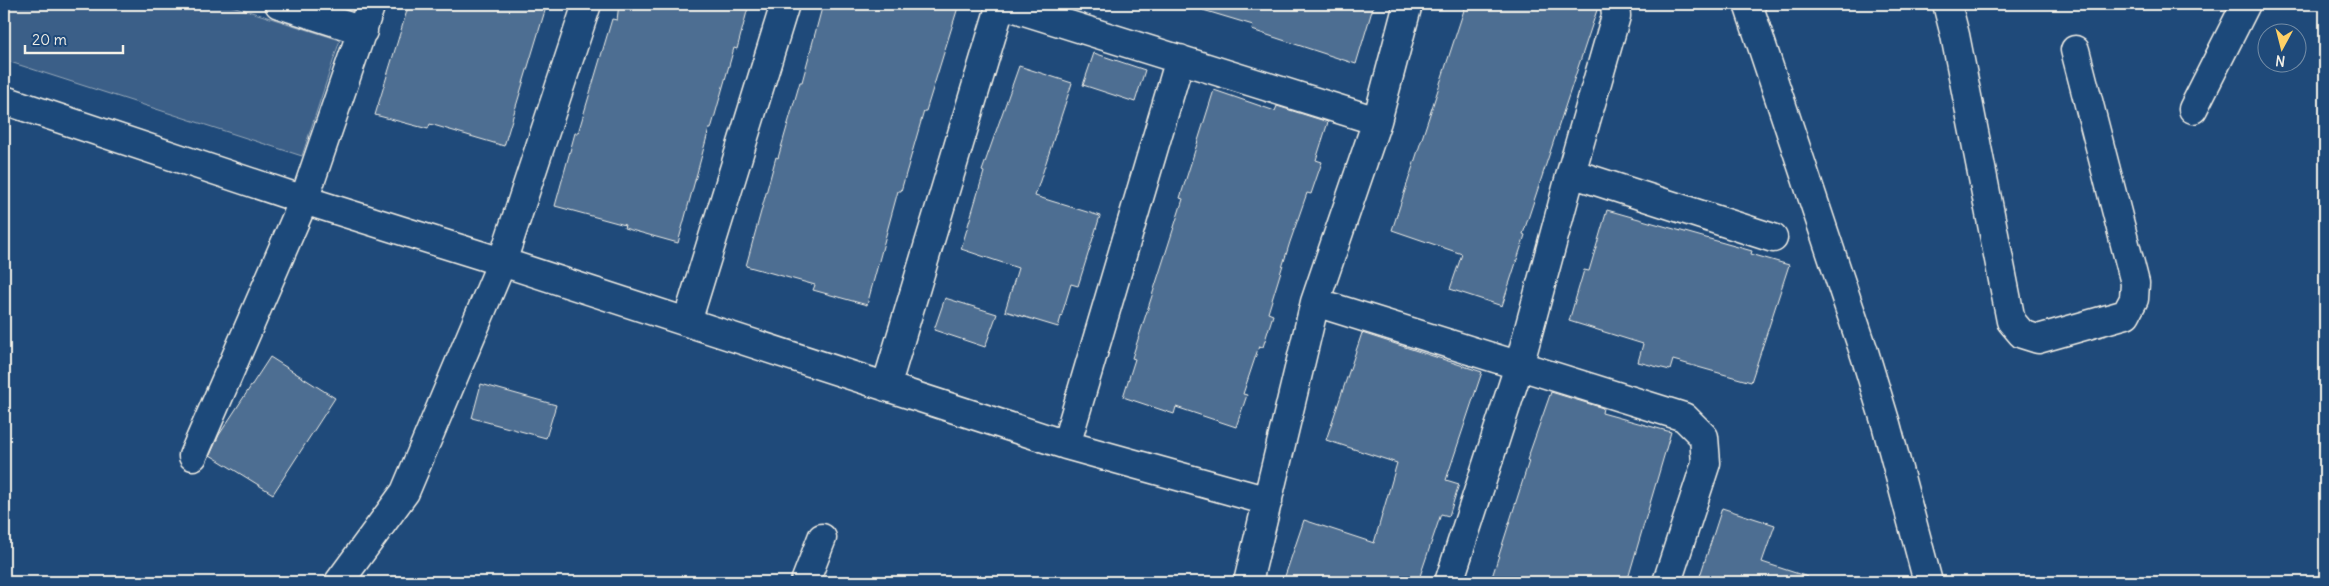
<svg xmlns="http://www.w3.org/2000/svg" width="2329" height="586" font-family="Delius,sans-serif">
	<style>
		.green { fill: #3a5f88; stroke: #97a8b8 }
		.building { fill: #4d6e92; stroke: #f4f1e8 }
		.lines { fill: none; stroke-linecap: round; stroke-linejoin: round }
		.street-casing { stroke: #f4f1e8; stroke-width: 31 }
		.street { stroke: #1f4a7a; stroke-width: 28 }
	</style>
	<rect width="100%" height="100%" fill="#1f4a7a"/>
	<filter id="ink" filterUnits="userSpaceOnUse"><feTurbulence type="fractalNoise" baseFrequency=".02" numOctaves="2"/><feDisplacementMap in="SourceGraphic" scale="10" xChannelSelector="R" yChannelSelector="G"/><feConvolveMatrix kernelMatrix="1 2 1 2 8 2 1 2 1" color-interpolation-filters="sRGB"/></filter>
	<g filter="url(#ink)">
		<path class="green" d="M 4,4 L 226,4 L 340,40 L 302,156 L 4,60 Z"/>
		<path class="building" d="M 409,4 L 547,4 L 504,146 L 430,124 L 428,129 L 375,115 Z
			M 619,4 L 749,4 L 737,49 L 734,48 L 711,129 L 709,129 L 678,243 L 624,228 L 625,225 L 555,206 L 575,133 L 578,133 L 612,19 L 617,20 Z
			M 823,4 L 959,4 L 926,111 L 924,111 L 901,191 L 898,191 L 867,305 L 813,290 L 815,285 L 746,266 L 776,157 L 778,158 L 800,82 L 802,82 Z
			M 1204,4 L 1374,4 L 1356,64 L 1252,30 L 1253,25 L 1203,10 Z
			M 1466,4 L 1599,4 L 1523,234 L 1525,235 L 1502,306 L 1450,289 L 1462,254 L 1392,230 Z
			M 1094,53 L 1145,70 L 1135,102 L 1083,85 Z
			M 1019,66 L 1072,83 L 1035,196 L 1100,216 L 1078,286 L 1071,284 L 1058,327 L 1005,311 L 1018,268 L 961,249 L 984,172 L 982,171 Z
			M 1214,90 L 1275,111 L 1277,106 L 1328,122 L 1316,160 L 1322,162 L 1311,194 L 1307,193 L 1290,242 L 1268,313 L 1273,315 L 1263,347 L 1259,346 L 1243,394 L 1247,395 L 1236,427 L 1176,407 L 1174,414 L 1123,397 L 1135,359 L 1132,358 L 1183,199 L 1180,198 Z
			M 1607,210 L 1752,251 L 1751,254 L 1789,265 L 1751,382 L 1673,360 L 1670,370 L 1638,362 L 1643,344 L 1569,321 L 1584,270 L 1589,271 Z
			M 945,298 L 997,314 L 985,347 L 934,330 Z
			M 1362,333 L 1482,372 L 1446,480 L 1459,484 L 1449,516 L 1441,514 L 1418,582 L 1283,582 L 1304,520 L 1374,543 L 1397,463 L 1326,440 Z
			M 270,357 L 335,398 L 273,494 L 210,455 L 219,435 Z
			M 481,384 L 556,405 L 546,438 L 472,418 Z
			M 1551,392 L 1603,408 L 1602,413 L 1671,432 L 1627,582 L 1508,582 L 1492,577 L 1529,461 L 1527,460 Z
			M 1722,508 L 1775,525 L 1762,562 L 1808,577 L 1807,582 L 1698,582 Z"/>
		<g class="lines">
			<defs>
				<path id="street" d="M 279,4 L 363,31
					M 1002,4 L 1377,121
					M 1748,4 L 1865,355 L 1886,424 L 1928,582
					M 1947,4 L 1955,35 L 2011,321 L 2022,334 L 2038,339 L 2126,314 L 2134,299 L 2135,283 L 2075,50
					M 4,100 L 304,200 L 502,262 L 1066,445 L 1268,501
					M 2193,109 L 2246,4
					M 1571,173 L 1773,238
					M 1315,302 L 1684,417 L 1704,437 L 1706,463 L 1667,582
					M 687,322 L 785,4
					M 886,387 L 1001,4
					M 1066,445 L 1180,59
					M 193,456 L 304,200 L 371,4
					M 339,582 L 405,492 L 502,262 L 587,4
					M 805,582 L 822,538
					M 1248,582 L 1315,302 L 1377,121 L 1408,4
					M 1449,582 L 1519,366 L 1571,173 L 1616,16 L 1615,4"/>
			</defs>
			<use href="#street" class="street-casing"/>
			<use href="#street" class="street"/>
		</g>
	</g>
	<rect width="2329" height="586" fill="none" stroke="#1f4a7a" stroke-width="20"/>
	<rect x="10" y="10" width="2309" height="566" fill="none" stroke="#f4f1e8" stroke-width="2" filter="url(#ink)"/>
	<g transform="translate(2282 48) rotate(187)"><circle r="24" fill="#1f4a7a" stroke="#748da6"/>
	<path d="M0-4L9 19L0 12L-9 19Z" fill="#ffd166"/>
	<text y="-8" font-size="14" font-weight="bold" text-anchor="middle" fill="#f4f1e8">N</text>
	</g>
	<path d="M25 45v8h98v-8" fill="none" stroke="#f4f1e8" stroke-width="2.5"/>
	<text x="32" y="45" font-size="15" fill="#f4f1e8" stroke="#1f4a7a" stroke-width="4" paint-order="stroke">20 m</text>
</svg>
